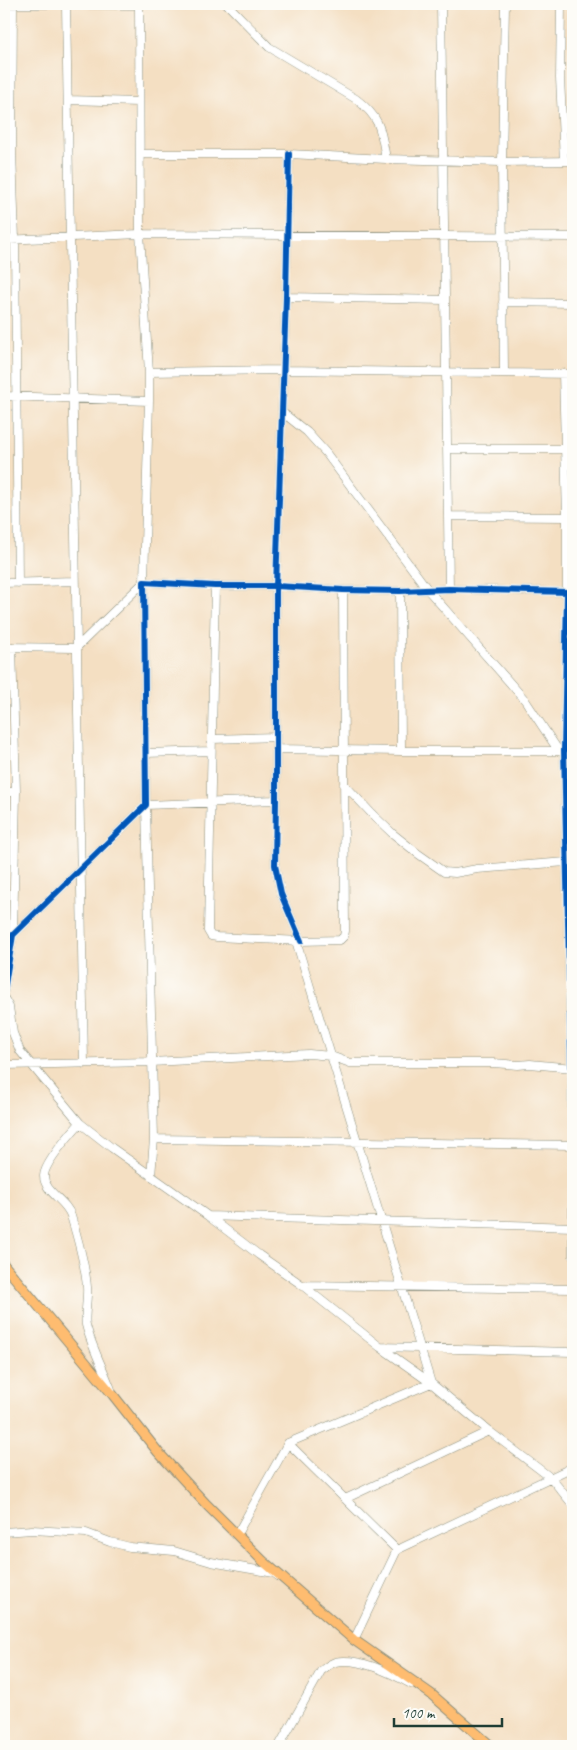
<svg xmlns="http://www.w3.org/2000/svg" width="577" height="1750" font-family="Caveat,sans-serif">
	<style>
		.lines { fill: none; stroke-linecap: round; stroke-linejoin: round }
		.minor-casing { stroke: #8a8e7b; stroke-width: 9 }
		.major-casing { stroke: #8a8e7b; stroke-width: 11 }
		.minor { stroke: #fff; stroke-width: 8 }
		.major { stroke: #febc70; stroke-width: 9 }
		.cycleway-casing { stroke: #fdfcf7; stroke-width: 9 }
		.cycleway { stroke: #0057b8; stroke-width: 6 }
	</style>
	<rect width="100%" height="100%" fill="#fdfcf7"/>
	<filter id="ink" filterUnits="userSpaceOnUse"><feTurbulence type="fractalNoise" baseFrequency=".02" numOctaves="2"/><feDisplacementMap in="SourceGraphic" scale="10" xChannelSelector="R" yChannelSelector="G"/><feConvolveMatrix kernelMatrix="1 2 1 2 8 2 1 2 1" color-interpolation-filters="sRGB"/></filter>
	<filter id="wash" filterUnits="userSpaceOnUse"><feTurbulence type="fractalNoise" baseFrequency=".0096" numOctaves="4" result="noise"/><feDisplacementMap in="SourceGraphic" scale="20" xChannelSelector="R" yChannelSelector="G"/><feGaussianBlur stdDeviation="1.12" result="paint"/><feColorMatrix in="noise" values="0 0 0 0 0 0 0 0 0 0 0 0 0 0 0 0 0 1.4 0 .05"/><feComposite in="paint" operator="in"/></filter>
	<g filter="url(#wash)">
		<rect width="100%" height="100%" fill="#f4dfc2"/>
	</g>
	<g filter="url(#ink)">
		<g class="lines">
			<defs>
				<path id="minor" d="M 4,4 L 138,5
					M 13,4 L 12,152 L 15,240 L 18,583
					M 139,4 L 140,234 L 573,237
					M 227,4 L 269,47 L 356,99 C 381,118 381,130 386,159
					M 441,4 L 449,589
					M 561,4 L 560,78 L 564,161
					M 66,5 L 84,1064
					M 68,100 L 138,102
					M 140,154 L 289,154 L 386,159 L 502,162 L 573,161
					M 289,154 L 286,297 L 276,586 L 276,800 L 275,865 L 281,894 L 301,941
					M 4,240 L 140,234 L 149,372 L 149,401
					M 286,297 L 445,300
					M 503,302 L 573,303
					M 149,372 L 283,370 L 573,374
					M 504,373 L 502,162 L 505,4
					M 563,373 L 567,517 L 567,592 L 573,592
					M 4,396 L 149,401 L 144,582 L 76,648 L 4,647
					M 282,412 L 307,432 L 326,453 L 428,590 L 525,700 L 558,750
					M 447,449 L 565,449
					M 448,516 L 567,517
					M 4,583 L 75,581
					M 215,586 L 208,931 L 211,936 L 217,937 L 301,941 L 340,940 L 344,936 L 345,931 L 343,590
					M 400,591 L 401,751
					M 212,739 L 276,737
					M 276,749 L 401,751 L 573,751
					M 146,753 L 211,751
					M 344,784 L 372,814 L 392,833 L 417,853 L 444,872 L 455,873 L 477,869 L 566,862
					M 4,792 L 16,792
					M 4,938 L 13,935 L 16,792 L 12,647
					M 4,991 L 13,935 L 146,805 L 144,582 L 215,586 L 276,586 L 343,590 L 400,591 L 449,589 L 567,592 L 564,750 L 573,1136
					M 4,998 L 9,1007 L 13,1033 L 20,1051 L 80,1123 L 112,1148 L 208,1216 L 259,1255 L 302,1285 L 380,1347 L 431,1383 L 489,1431 L 551,1478 L 573,1505
					M 4,1065 L 151,1062 L 309,1054 L 331,1056 L 350,1063 L 493,1063 L 518,1065 L 530,1064 L 573,1068
					M 80,1123 C 72,1132 44,1164 44,1176 C 44,1192 67,1201 71,1216 C 78,1239 85,1263 87,1287 C 88,1297 84,1318 86,1325 C 92,1348 104,1370 112,1392
					M 154,1139 L 573,1145
					M 573,1173 L 573,1256
					M 151,1176 L 154,1139 L 146,805 L 276,800
					M 208,1216 L 573,1227
					M 302,1285 L 573,1289
					M 380,1347 L 573,1352
					M 288,1443 L 397,1550
					M 345,1499 L 489,1431
					M 4,1532 L 32,1530 L 86,1533 L 110,1542 L 130,1547 L 174,1551 L 211,1562 L 274,1573 L 278,1576
					M 237,1534 L 288,1443 L 431,1383 L 296,941
					M 354,1640 L 397,1550 L 573,1467
					M 279,1746 L 321,1671 C 325,1668 329,1664 335,1662 C 358,1657 391,1673 411,1684"/>
				<path id="major" d="M 4,1265 L 113,1395 L 158,1452 L 206,1504 L 263,1561 L 354,1640 L 431,1694 L 491,1746"/>
			</defs>
			<use href="#minor" class="minor-casing"/>
			<use href="#major" class="major-casing"/>
			<use href="#minor" class="minor"/>
			<use href="#major" class="major"/>
			<defs>
				<path id="cycleway" d="M 289,154 L 286,297 L 276,586 L 276,800 L 275,865 L 281,894 L 301,941
					M 4,991 L 13,935 L 146,805 L 144,582 L 215,586 L 276,586 L 343,590 L 400,591 L 449,589 L 567,592 L 564,750 L 573,1136"/>
			</defs>
			<use href="#cycleway" class="cycleway-casing"/>
			<use href="#cycleway" class="cycleway"/>
		</g>
	</g>
	<rect width="577" height="1750" fill="none" stroke="#fdfcf7" stroke-width="20"/>
	<path d="M394 1718v8h108v-8" fill="none" stroke="#1f3d34" stroke-width="2.5"/>
	<text x="402" y="1718" font-size="15" fill="#1f3d34" stroke="#fdfcf7" stroke-width="4" paint-order="stroke">100 m</text>
</svg>
